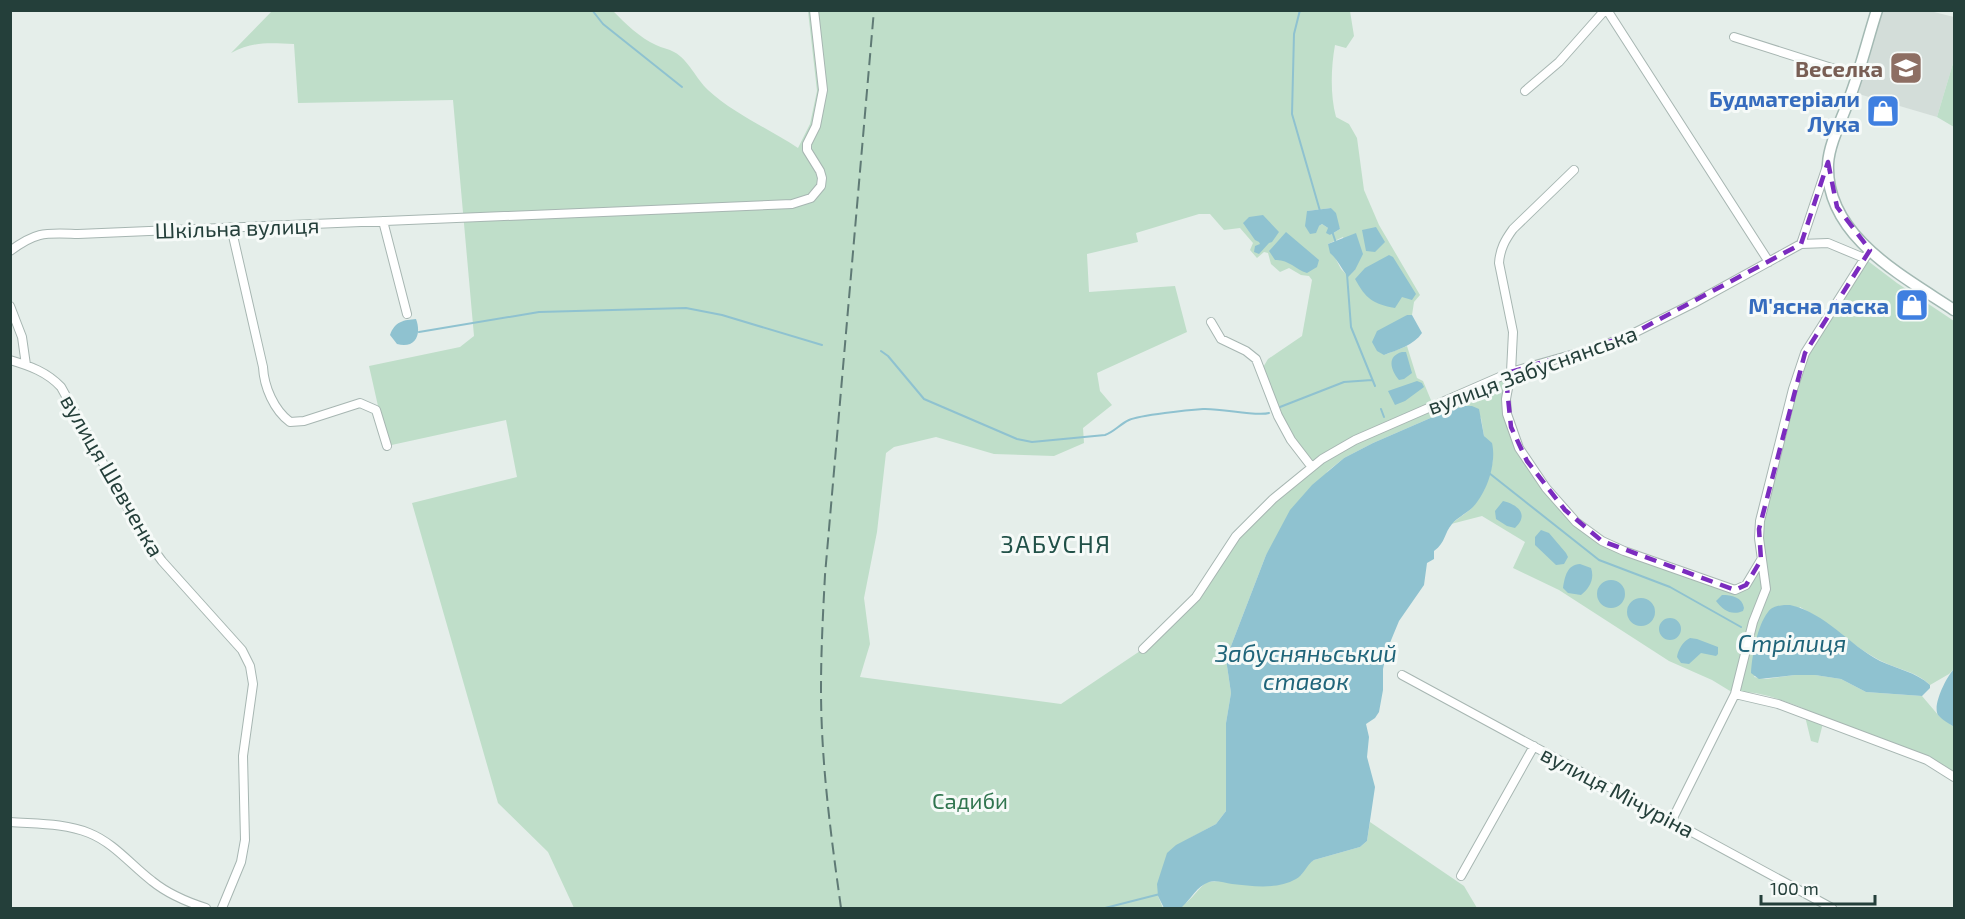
<svg xmlns="http://www.w3.org/2000/svg" width="1965" height="919" font-family="'Exo 2',sans-serif">
	<style>
		.built { fill: #d3ddd9 }
		.green { fill: #bfdec9; fill-rule: evenodd }
		.water { fill: #8fc2d0 }
		.lines { fill: none; stroke-linecap: round; stroke-linejoin: round }
		.stream { stroke: #8fc2d0; stroke-width: 2 }
		.street-casing { stroke: #a7b6b2; stroke-width: 10 }
		.secondary-casing { stroke: #a3b9b3; stroke-width: 13 }
		.street { stroke: #fff; stroke-width: 8 }
		.secondary { stroke: #fff; stroke-width: 10 }
		.rail { stroke: #5f7a75; stroke-width: 2; stroke-dasharray: 12 6; stroke-linecap: butt }
		.marked { fill: none; stroke: #7b2cbf; stroke-width: 4.5; stroke-dasharray: 12 8; stroke-linejoin: round }
		.labels { text-anchor: middle; dominant-baseline: central; stroke-width: 6; stroke-linejoin: round; paint-order: stroke }
		.education-label { font-size: 22px; font-weight: bold; fill: #785e54; stroke: #f6faf8; text-anchor: end }
		.shop-label { font-size: 22px; font-weight: bold; fill: #366cbe; stroke: #f6faf8; text-anchor: end }
		.street-label { font-size: 22px; fill: #243f3a; stroke: #f6faf8 }
		.park-label { font-size: 22px; fill: #30754f; stroke: #f6faf8 }
		.neighbourhood-label { font-size: 24px; letter-spacing: 1.5px; fill: #215148; stroke: #f6faf8 }
		.water-label { font-size: 24px; font-style: italic; fill: #20657a; stroke: #f6faf8 }
	</style>
	<rect width="100%" height="100%" fill="#e5eeea"/>
	<path class="built" d="M 1877,11 L 1930,11 L 1954,17 L 1954,60 L 1937,117 L 1852,92 Z"/>
	<path class="green" d="M 272,11 L 613,11 C 625,23 640,38 656,45 C 662,48 669,49 674,52 C 689,60 696,79 708,90 C 734,114 768,128 798,148 L 810,124 L 817,91 L 808,11 L 1350,11 L 1354,36 L 1346,48 L 1335,45 C 1331,67 1330,95 1336,117 L 1349,124 L 1357,138 L 1364,190 L 1379,225 L 1420,295 L 1414,302 L 1412,315 L 1407,315 L 1384,355 L 1407,346 L 1417,378 L 1423,381 L 1433,405 L 1511,372 L 1507,388 L 1514,437 L 1565,510 L 1602,541 L 1741,589 L 1761,560 L 1759,538 L 1805,353 L 1864,258 L 1897,283 L 1954,321 L 1954,669 L 1949,674 L 1930,685 C 1916,671 1896,669 1879,660 C 1851,645 1828,622 1800,607 L 1754,677 L 1766,679 L 1795,675 L 1815,675 L 1841,679 L 1866,692 L 1922,696 L 1939,716 L 1954,727 L 1954,774 L 1824,719 L 1818,743 L 1811,741 L 1803,708 C 1787,702 1750,687 1735,694 L 1712,680 L 1669,661 L 1559,590 L 1513,568 L 1525,542 L 1482,516 L 1451,524 L 1471,509 L 1484,490 L 1490,473 L 1493,460 L 1484,436 L 1481,418 L 1464,406 L 1442,413 L 1373,443 L 1344,458 L 1328,471 L 1266,555 L 1226,659 L 1231,693 L 1226,723 L 1226,811 L 1216,824 L 1190,838 L 1158,896 L 1163,908 L 1168,908 L 574,908 L 548,852 L 498,803 L 412,503 L 517,477 L 506,420 L 387,446 L 369,366 L 460,347 L 474,336 L 453,100 L 298,103 L 294,44 C 270,43 253,41 231,53 ZM 1331,208 L 1340,229 L 1330,235 L 1328,228 L 1322,224 L 1319,226 L 1307,211 ZM 1199,214 L 1210,214 L 1224,230 L 1240,228 L 1253,243 L 1250,250 L 1257,258 L 1264,252 L 1268,253 L 1271,264 L 1280,272 L 1289,268 L 1301,275 L 1309,276 L 1312,280 L 1302,336 L 1268,359 L 1262,369 L 1295,447 L 1311,467 L 1236,536 L 1196,597 L 1143,649 L 1061,704 L 860,677 L 870,644 L 864,598 L 877,532 L 886,453 L 894,447 L 936,437 L 994,454 L 1054,456 L 1084,443 L 1083,428 L 1112,405 L 1100,391 L 1097,373 L 1187,332 L 1175,286 L 1089,292 L 1087,254 L 1138,242 L 1136,233 ZM 1343,237 L 1355,270 L 1348,276 L 1341,269 L 1328,244 Z
		M 1954,60 L 1954,127 L 1937,117 Z
		M 1370,822 L 1464,886 L 1477,908 L 1176,908 C 1189,905 1196,890 1207,882 L 1301,875 L 1308,863 L 1314,860 L 1360,847 L 1367,841 Z"/>
	<path class="water" d="M 1331,208 L 1336,213 L 1340,229 L 1330,235 L 1326,233 L 1328,228 L 1322,224 L 1319,226 L 1316,233 L 1310,234 L 1305,226 L 1307,211 Z
		M 1263,215 L 1279,232 L 1272,242 L 1269,243 L 1259,254 L 1254,252 L 1255,246 L 1260,244 L 1259,242 L 1255,240 L 1243,223 L 1249,217 Z
		M 1376,227 L 1385,242 L 1375,252 L 1366,251 L 1362,230 Z
		M 1286,232 L 1319,260 L 1317,267 L 1307,273 C 1295,269 1288,259 1275,260 L 1269,251 Z
		M 1356,233 L 1363,254 L 1355,270 L 1348,277 C 1341,268 1338,260 1330,253 L 1328,244 Z
		M 1389,255 L 1393,257 L 1416,294 L 1412,300 L 1402,297 L 1395,308 C 1373,304 1366,299 1355,279 L 1365,268 Z
		M 1407,315 L 1412,315 L 1422,333 C 1414,345 1397,350 1384,355 L 1377,351 L 1372,342 L 1377,331 Z
		M 416,319 C 422,335 415,349 397,344 L 390,335 C 395,321 404,320 416,319 Z
		M 1402,352 L 1406,352 L 1412,373 L 1404,379 L 1399,380 C 1390,369 1387,356 1402,352 Z
		M 1417,381 L 1422,383 L 1424,387 L 1405,401 L 1395,405 L 1388,391 Z
		M 1464,406 L 1472,406 L 1479,409 L 1484,436 L 1492,443 C 1497,464 1486,495 1471,509 C 1465,514 1457,518 1452,524 C 1444,533 1446,542 1434,551 L 1434,559 L 1427,563 L 1424,585 L 1399,621 L 1387,650 L 1383,669 L 1383,690 L 1379,712 L 1375,718 L 1366,724 L 1369,737 L 1367,757 L 1375,787 L 1367,841 L 1360,847 L 1314,860 C 1306,865 1304,875 1296,879 C 1277,890 1252,886 1232,884 C 1225,883 1216,880 1209,882 C 1197,886 1191,899 1182,907 L 1164,908 L 1158,896 L 1157,884 L 1167,853 L 1176,845 L 1216,824 L 1226,811 L 1226,723 L 1231,693 L 1226,659 L 1266,555 L 1290,510 L 1312,485 L 1344,458 L 1373,443 L 1442,413 Z
		M 1503,501 C 1519,505 1529,515 1515,528 L 1507,526 L 1496,519 L 1495,511 Z
		M 1541,530 L 1549,533 L 1566,553 L 1568,557 L 1564,564 L 1556,565 L 1535,545 L 1535,537 Z
		M 1580,564 L 1591,568 C 1595,579 1589,589 1581,595 L 1568,593 L 1563,588 C 1565,576 1567,565 1580,564 Z
		M1597 594a14 14 0 1 1 28 0a14 14 0 1 1-28 0Z
		M 1722,595 C 1732,595 1742,597 1744,608 L 1743,611 C 1731,616 1723,610 1716,601 Z
		M1627 612a14 14 0 1 1 28 0a14 14 0 1 1-28 0Z
		M 1790,605 C 1826,613 1849,645 1880,661 C 1897,669 1916,672 1930,685 L 1930,688 L 1922,696 L 1866,692 L 1841,679 L 1815,675 L 1795,675 L 1759,679 L 1751,673 C 1752,656 1757,626 1768,612 C 1773,605 1783,605 1790,605 Z
		M1659 629a11 11 0 1 1 22 0a11 11 0 1 1-22 0Z
		M 1690,638 L 1697,639 L 1718,647 L 1718,654 L 1716,656 L 1701,653 L 1689,664 L 1681,663 L 1677,657 C 1678,650 1683,641 1690,638 Z
		M 1954,669 L 1954,727 C 1950,724 1942,720 1938,715 C 1932,705 1947,676 1954,669 Z"/>
	<g class="lines">
		<path class="stream" d="M 592,10 L 603,24 L 682,87
			M 1300,10 L 1294,34 L 1292,114 L 1320,211
			M 1332,231 L 1336,243
			M 1347,274 L 1351,327 L 1375,386
			M 419,332 L 539,312 L 686,308 L 722,315 L 822,345
			M 881,351 L 888,356 L 924,399 L 1017,439 L 1032,442 L 1105,435 C 1114,432 1120,424 1129,420 C 1140,415 1189,410 1203,409 C 1222,408 1256,417 1269,413
			M 1280,407 L 1344,382 L 1372,380
			M 1381,409 L 1384,417
			M 1489,473 L 1599,560 L 1670,587 L 1741,627
			M 1105,908 L 1160,894"/>
		<defs>
			<path id="street" d="M 1607,10 L 1769,262
				M 1734,37 L 1857,76
				M 1525,91 L 1559,62 L 1605,10
				M 1574,170 L 1513,229 C 1505,240 1500,249 1499,263 L 1513,332 L 1511,372 L 1506,399 L 1507,414 L 1519,448 L 1546,488 L 1576,522 L 1602,541 L 1624,551 L 1735,590 L 1746,585 L 1761,560
				M 383,221 L 407,314
				M 231,227 L 263,367 C 264,387 274,410 290,422 L 304,421 L 360,403 L 376,410 L 387,446
				M 1801,244 L 1828,243 L 1864,258
				M 10,251 C 37,231 45,233 78,234 L 792,204 L 811,198 L 821,186 L 822,178 L 820,171 L 807,150 L 807,144 L 816,126 L 823,90 L 814,10
				M 10,306 L 22,337 L 26,365
				M 1211,322 L 1221,339 L 1246,351 L 1256,359 L 1278,416 L 1291,440 L 1311,466
				M 10,360 C 30,366 47,372 61,387 L 141,532 L 162,561 L 242,650 L 250,666 L 253,684 L 243,756 L 245,840 L 241,862 L 222,908
				M 1143,649 L 1196,597 L 1236,536 L 1273,499 L 1322,459 L 1355,440 L 1511,372 L 1599,347 L 1628,336 L 1694,303 L 1801,244 L 1827,166
				M 1402,675 L 1832,908
				M 1735,694 L 1778,704 L 1927,760 L 1954,777
				M 1672,820 L 1735,694 L 1753,622 L 1766,589 L 1759,538 L 1760,521 L 1793,389 L 1805,353 L 1870,250
				M 10,822 C 36,824 65,823 89,833 C 114,843 131,865 152,881 C 168,894 187,902 206,908
				M 1461,876 L 1534,746"/>
			<path id="secondary" d="M 1877,10 C 1868,38 1861,67 1851,94 C 1844,115 1829,143 1828,164 C 1825,236 1903,276 1954,310"/>
		</defs>
		<use href="#street" class="street-casing"/>
		<use href="#secondary" class="secondary-casing"/>
		<use href="#street" class="street"/>
		<use href="#secondary" class="secondary"/>
		<path class="rail" d="M 841,908 C 831,836 821,763 821,689 C 821,651 823,613 825,575 L 874,10"/>
	</g>
	<path class="marked" d="M 1828,162 L 1837,207 L 1870,250 L 1805,353 L 1759,529 L 1761,560 L 1746,585 L 1735,590 L 1602,541 L 1565,510 L 1527,461 L 1511,427 L 1507,388 L 1511,372 L 1628,336 L 1801,244 Z"/>
	<defs>
		<symbol id="school-square" viewBox="-11 -11 22 22"><rect x="-9" y="-9" width="18" height="18" rx="4" fill="#8d6e63" stroke="#f6faf8"/><path d="M0-5L7-2L0 1L-7-2ZM-4 1L0 2.5L4 1V4Q0 6-4 4Z" fill="#fff"/></symbol>
		<symbol id="shop-square" viewBox="-11 -11 22 22"><rect x="-9" y="-9" width="18" height="18" rx="4" fill="#3f7fe0" stroke="#f6faf8"/><path d="M-5-2.5h2.3a2.7 3.5 0 0 1 5.4 0H5L5.5 6h-11ZM-1.5-2.5h3a1.5 2.3 0 0 0-3 0Z" fill="#fff"/></symbol>
	</defs>
	<g fill-rule="evenodd">
		<use href="#school-square" x="1887" y="49" width="38" height="38"/>
		<use href="#shop-square" x="1864" y="92" width="38" height="38"/>
		<use href="#shop-square" x="1893" y="286" width="38" height="38"/>
	</g>
	<g class="labels">
		<g class="education-label">
			<text x="1883" y="68">Веселка</text>
		</g>
		<g class="shop-label">
			<text x="1860" y="98">Будматеріали<tspan x="1860" dy="25">Лука</tspan></text>
			<text x="1889" y="305">М'ясна ласка</text>
		</g>
		<g class="street-label">
			<text transform="translate(237 227) rotate(-2)">Шкільна вулиця</text>
			<text transform="translate(1532 369) rotate(-20)">вулиця Забуснянська</text>
			<text transform="translate(113 475) rotate(60)">вулиця Шевченка</text>
			<text transform="translate(1618 791) rotate(28)">вулиця Мічуріна</text>
		</g>
		<g class="park-label">
			<text x="970" y="800">Садиби</text>
		</g>
		<g class="neighbourhood-label">
			<text x="1056" y="543">ЗАБУСНЯ</text>
		</g>
		<g class="water-label">
			<text x="1792" y="642">Стрілиця</text>
			<text x="1306" y="652">Забусняньський<tspan x="1306" dy="28">ставок</tspan></text>
		</g>
	</g>
	<rect width="1965" height="919" fill="none" stroke="#243f3a" stroke-width="24"/>
	<path d="M1761 895v9h114v-9" fill="none" stroke="#243f3a" stroke-width="3"/>
	<text x="1770" y="895" font-size="18" fill="#243f3a" stroke="#f6faf8" stroke-width="4.5" paint-order="stroke">100 m</text>
</svg>
